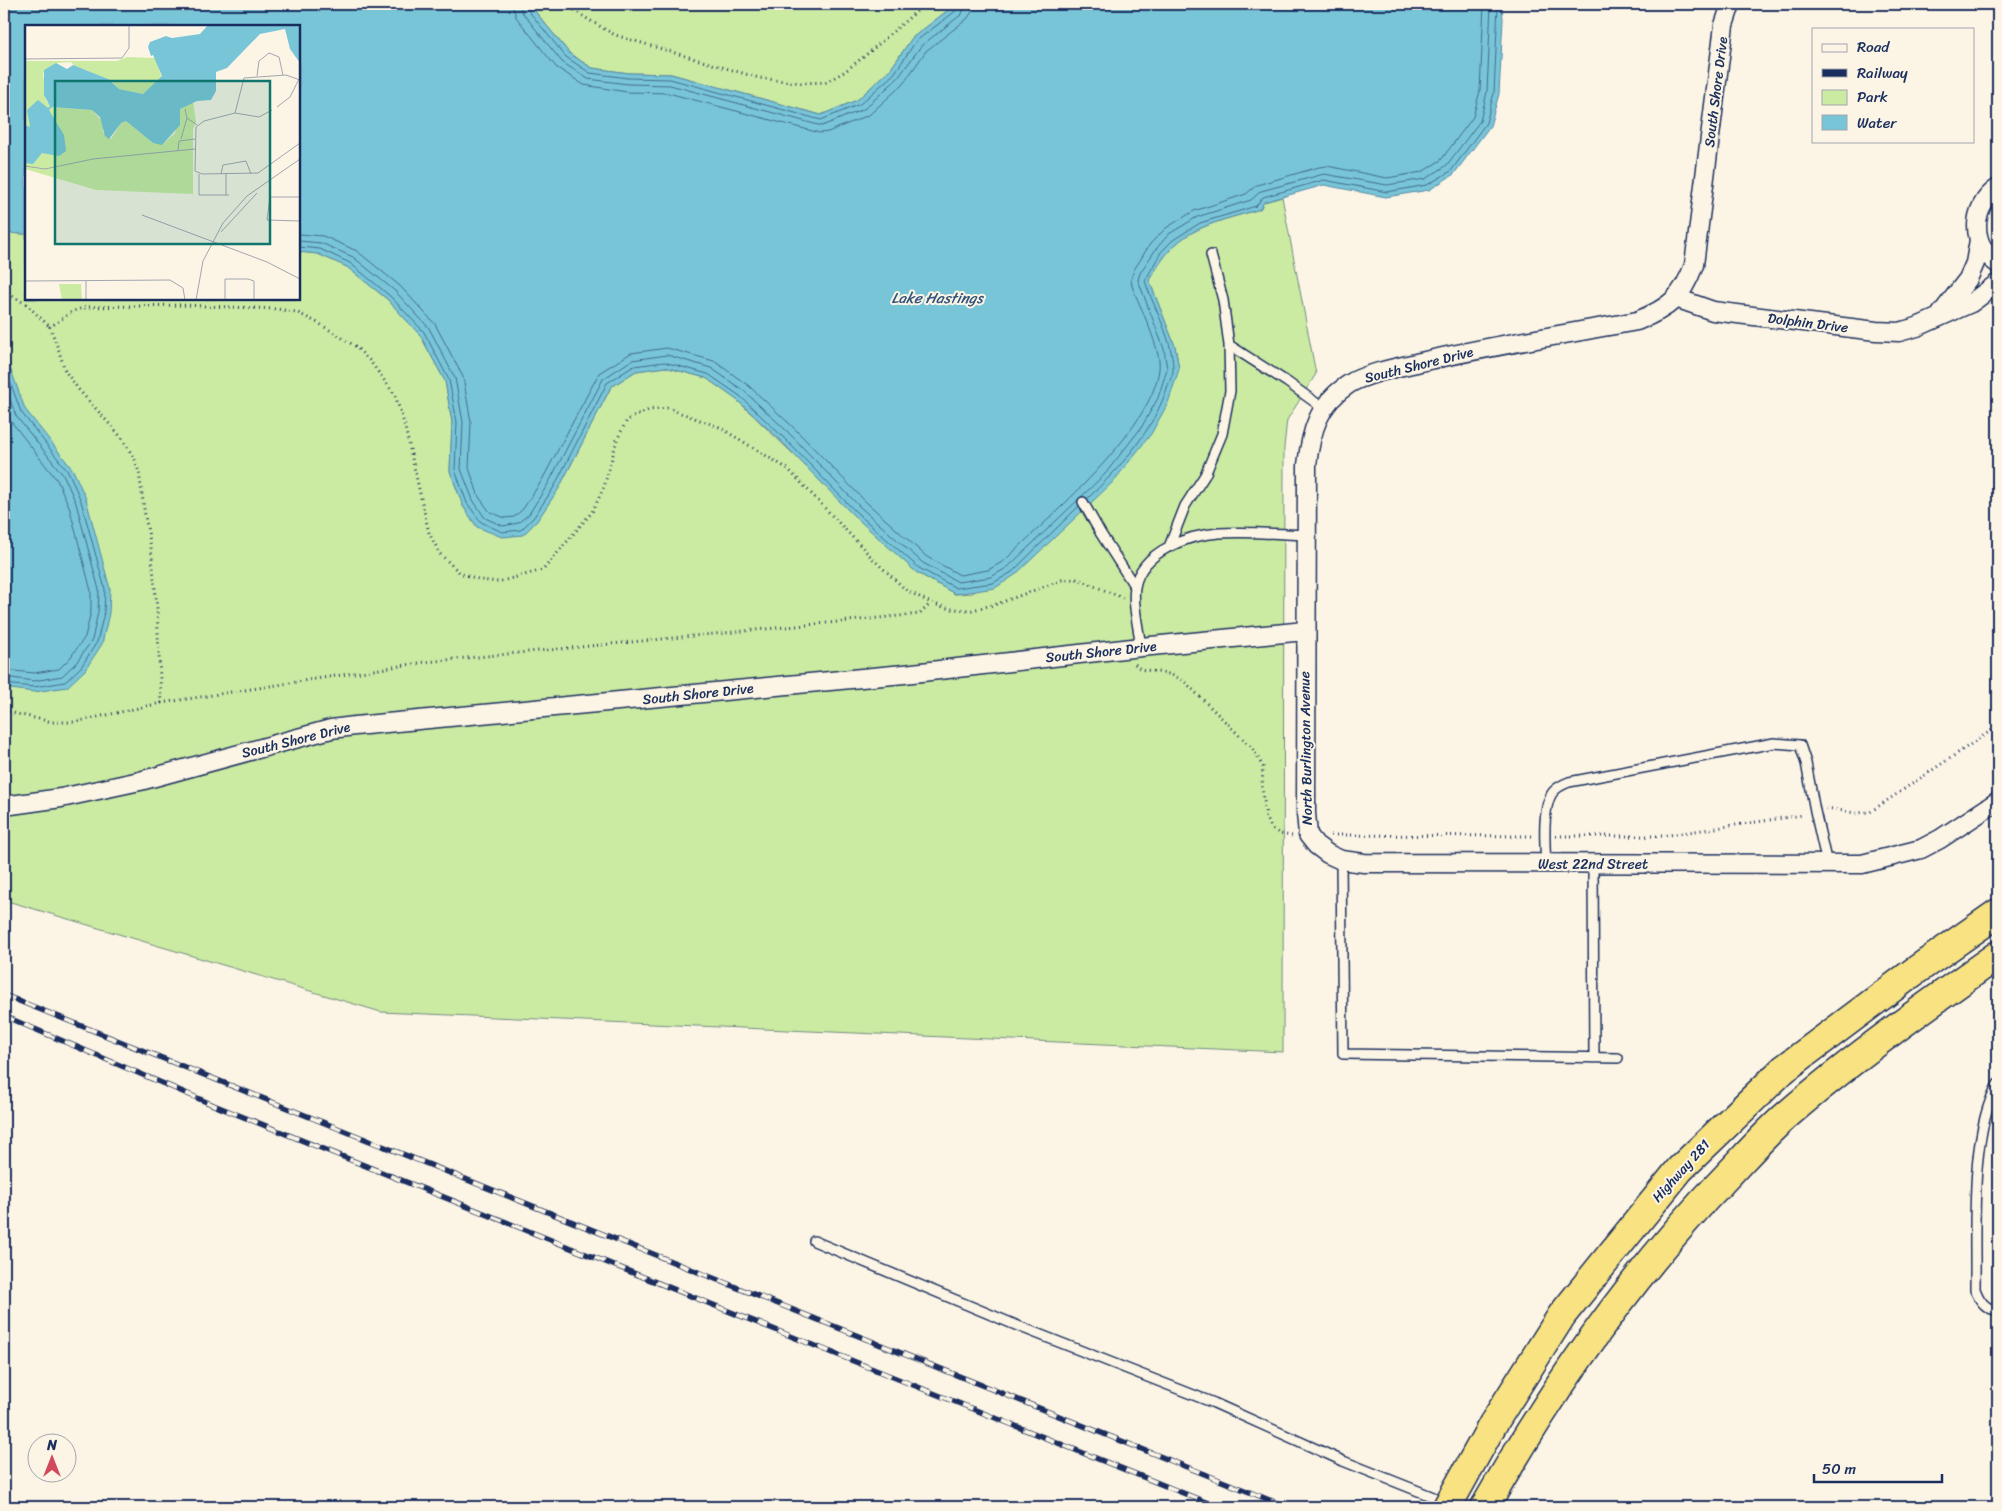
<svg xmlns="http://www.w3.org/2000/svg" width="2002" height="1511" font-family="Sriracha,sans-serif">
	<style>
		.green { fill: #cbeaa2; stroke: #738c80 }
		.water { fill: #79c5d8; stroke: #5389a7 }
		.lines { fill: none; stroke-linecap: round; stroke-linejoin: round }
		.shore { stroke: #416b8f; stroke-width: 1 }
		.lane-casing { stroke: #1b2f5e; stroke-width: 12 }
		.street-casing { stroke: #1b2f5e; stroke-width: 21 }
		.highway-casing { stroke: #1b2f5e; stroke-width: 31 }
		.path { stroke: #1b2f5e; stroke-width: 3; stroke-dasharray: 1 4; stroke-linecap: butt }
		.lane { stroke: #fcf5e5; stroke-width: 9 }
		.street { stroke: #fcf5e5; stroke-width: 18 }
		.highway { stroke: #f8e281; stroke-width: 28 }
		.rail-casing { stroke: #1b2f5e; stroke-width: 5.5 }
		.rail { stroke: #fcf5e5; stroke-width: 4; stroke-dasharray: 11; stroke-linecap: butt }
		.highway-bridge-casing { stroke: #1b2f5e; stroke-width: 31; stroke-linecap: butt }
		.highway-bridge { stroke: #f8e281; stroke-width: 28 }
		.labels { text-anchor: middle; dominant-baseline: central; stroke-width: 4; stroke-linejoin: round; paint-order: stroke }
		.street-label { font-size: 14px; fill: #1b2f5e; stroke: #fcf5e5 }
		.water-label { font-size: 15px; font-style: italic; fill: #32547c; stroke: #fcf5e5 }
		.inset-road { fill: none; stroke: #a2a6af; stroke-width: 1 }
		.view { fill: #0f766e; fill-opacity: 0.15; stroke: #0f766e; stroke-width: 2.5 }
		.inset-edge { fill: none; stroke: #1b2f5e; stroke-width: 2.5 }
	</style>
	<rect width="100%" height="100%" fill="#fcf5e5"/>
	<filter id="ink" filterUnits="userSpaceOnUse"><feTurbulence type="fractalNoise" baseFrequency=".02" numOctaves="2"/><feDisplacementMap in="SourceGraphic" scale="10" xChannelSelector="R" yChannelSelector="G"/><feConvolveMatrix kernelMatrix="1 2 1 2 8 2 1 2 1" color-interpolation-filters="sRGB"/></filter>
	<g filter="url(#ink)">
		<path class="green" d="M 529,4 L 956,4 L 912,38 L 890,70 L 857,100 L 821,115 L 671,74 L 629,73 L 592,68 L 570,54 Z
			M 1282,197 L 1316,374 L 1287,420 L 1284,447 L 1283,1052 L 381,1012 L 4,900 L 4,233 L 26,234 L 26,299 L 299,299 L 299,252 L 318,254 L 347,267 L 387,299 L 420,335 L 445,381 L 452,422 L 450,471 L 463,506 L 477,527 L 558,490 L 611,387 L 636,371 L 665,367 L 706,378 L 737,400 L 916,572 L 955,594 L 973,593 L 1179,369 L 1175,346 L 1149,280 C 1157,268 1164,255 1175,245 C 1197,224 1232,218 1260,209 L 1264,202 Z"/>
		<path class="water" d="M 4,4 L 529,4 L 570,54 L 592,68 L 629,73 L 671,74 L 821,115 L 857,100 L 890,70 L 912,38 L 956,4 L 1502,4 L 1503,19 L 1499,94 L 1490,126 L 1454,174 L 1429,190 L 1386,197 L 1324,185 L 1264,202 L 1260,209 C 1232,218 1197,224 1175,245 C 1164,255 1157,268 1149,280 L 1175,346 L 1179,369 L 1168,403 L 1151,434 L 1113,482 L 1015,575 L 995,588 L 955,594 L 916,572 L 852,514 L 780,440 L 737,400 L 706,378 L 665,367 L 636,371 L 611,387 L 558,490 L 537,521 L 523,535 L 502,537 L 477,527 L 463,506 L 450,471 L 452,422 L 445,381 L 420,335 L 387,299 L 347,267 L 318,254 L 299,252 L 299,26 L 26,26 L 26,234 L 4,233 Z
			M 4,351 L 25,409 L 73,470 L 86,499 L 110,589 L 109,613 L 102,644 L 85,670 L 67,687 L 34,692 L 4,688 Z"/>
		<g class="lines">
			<path class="shore" d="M 512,4 L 516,17 L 556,67 L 584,85 L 627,92 L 668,93 L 820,133 L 828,132 L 869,115 L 903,84 L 926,51 L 967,19 L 972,12 L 973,4
				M 519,4 L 522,12 L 562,62 L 588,79 L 628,84 L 670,85 L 822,126 L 864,109 L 898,78 L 921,46 L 962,14 L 965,4
				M 526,4 L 527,9 L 566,57 L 590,73 L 628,78 L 670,79 L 821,120 L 860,104 L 894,74 L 916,41 L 957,10 L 959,4
				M 299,234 L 323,236 L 357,251 L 400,286 L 435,324 L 463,377 L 471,422 L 469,468 L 479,497 L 490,512 L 505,518 L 514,517 L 523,509 L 542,480 L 599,373 L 631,353 L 667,348 L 714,361 L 749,386 L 793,427 L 865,501 L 927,557 L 960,575 L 988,570 L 1004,561 C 1048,518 1152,431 1159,369 C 1162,350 1139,305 1132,286 L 1131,279 L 1134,270 L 1150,244 L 1166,228 L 1194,211 L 1246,194 L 1257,185 L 1319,167 L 1327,166 L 1387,178 L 1422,172 L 1441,160 L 1473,117 L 1480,91 L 1484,4
				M 299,241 L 321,243 L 353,257 L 395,291 L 429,328 L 455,378 L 463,422 L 461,469 L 473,500 L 485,518 L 503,526 L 518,523 L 529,514 L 548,484 L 603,379 L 632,360 L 667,355 L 711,368 L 744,391 L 788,432 L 859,506 L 923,563 L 958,582 L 991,577 L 1008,567 L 1105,474 L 1141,428 L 1158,398 L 1167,369 L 1164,349 L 1138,280 L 1140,273 L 1156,249 L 1169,234 L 1197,217 L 1251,200 L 1261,191 L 1324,174 L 1387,185 L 1425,179 L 1446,166 L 1480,121 L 1487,92 L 1491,4
				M 299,247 L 320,249 L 350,263 L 390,296 L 424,332 L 449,380 L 457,422 L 455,470 L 467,503 L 481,522 L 502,532 L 521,530 L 534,517 L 554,487 L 607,383 L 634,366 L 664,362 L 708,374 L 740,396 L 783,437 L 855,511 L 919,568 L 956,588 L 993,583 L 1012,572 L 1079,506
				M 4,365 L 21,412 L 69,473 L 81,501 L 105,589 L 104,613 L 97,642 L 81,667 L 65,682 L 34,687 L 4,684
				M 4,383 L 16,416 L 64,476 L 76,503 L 99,590 L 98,612 L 92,640 L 76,663 L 62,676 L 34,681 L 4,677
				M 4,405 L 10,420 L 57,480 L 69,506 L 91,591 L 91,611 L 85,637 L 70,658 L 59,669 L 34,673 L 4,670
				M 1087,499 C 1121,467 1154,430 1168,385 C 1170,380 1174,373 1173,367 C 1172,337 1154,309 1145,281 L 1161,252 L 1173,240 L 1200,223 L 1256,206 L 1263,197 L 1324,180 L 1387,192 L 1427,185 L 1451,171 L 1486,123 L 1494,93 L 1498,4"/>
			<defs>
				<path id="lane" d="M 1211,255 L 1223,300 L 1229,345 L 1287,382 L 1323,408
					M 1083,502 L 1101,534 L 1135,587
					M 1169,547 L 1185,506 L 1205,475 L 1222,434 L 1230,391 L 1229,345
					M 1141,647 C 1139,630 1132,604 1135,587 C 1141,551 1189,535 1219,533 C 1248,531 1278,534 1307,535
					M 1341,860 L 1343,1054 L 1618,1058
					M 1546,864 C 1545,847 1541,802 1555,790 C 1558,787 1564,784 1569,782 L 1774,743 L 1800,745 L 1806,763 L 1815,811 L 1827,864
					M 1593,864 L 1594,1058
					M 1998,1084 C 1969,1135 1976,1230 1975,1289 C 1979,1300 1985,1310 1998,1310
					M 814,1241 L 1018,1326 L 1214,1403 L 1343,1461 L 1446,1502"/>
				<path id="street" d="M 1731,4 L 1724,25 L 1694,265 C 1682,298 1669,308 1637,321 C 1566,334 1495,345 1425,361 C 1404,366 1366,373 1349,384 C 1318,404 1311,431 1307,465 L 1306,813 L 1308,835 L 1316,845 L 1328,854 L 1341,860 L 1364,863 L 1862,864 L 1921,849 L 1940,839 L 1998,801
					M 1998,188 C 1970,207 1970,245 1998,264
					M 1676,298 L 1713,311 L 1876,331 L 1899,332 L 1917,327 L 1971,303 L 1998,283
					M 1941,314 L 1968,279 L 1975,263 L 1979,240
					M 4,806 L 61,798 L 140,781 L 331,729 L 355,726 L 904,674 L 1141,647 L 1305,631"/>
				<path id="highway" d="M 1493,1424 L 1562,1315 L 1680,1169 L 1784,1069 L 1915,971 L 1998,913
					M 1485,1507 C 1553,1388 1630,1276 1726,1177 C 1746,1156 1766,1133 1788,1114 C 1854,1057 1926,1006 1998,955"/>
			</defs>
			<use href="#lane" class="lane-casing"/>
			<use href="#street" class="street-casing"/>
			<use href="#highway" class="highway-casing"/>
			<path class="path" d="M 566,4 L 584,17 L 615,35 L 759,78 L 802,83 L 826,82 L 844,72 L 866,55 L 925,4
				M 4,291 L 26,304 L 50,327
				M 1135,664 L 1140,669 L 1169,674 L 1183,680 L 1253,749 L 1263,767 L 1262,786 L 1266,817 L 1272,829 L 1280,834 L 1292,836
				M 161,703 L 425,662 L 920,614 L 931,603
				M 4,711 L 52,722 L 75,722 L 161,703 L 157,608 L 151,547 L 145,516 L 139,472 L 135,460 L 122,438 L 79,390 L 65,371 L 59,351 L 50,327 L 73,311 L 88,307 L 181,305 L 277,309 L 296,312 L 320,324 L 355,346 L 370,361 L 395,395 L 404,423 L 429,533 L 440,554 L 460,573 L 481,580 L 498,582 L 543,570 L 592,512 L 604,487 L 617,440 L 627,420 L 649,410 L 667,408 L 719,427 L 788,469 L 875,561 L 906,590 L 931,603 L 950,609 L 972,610 L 997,604 L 1062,580 L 1078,579 L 1123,598
				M 1826,808 L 1855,813 L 1870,812 L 1998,726
				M 1331,835 L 1532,836
				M 1556,836 L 1662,836 L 1803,815"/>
			<use href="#lane" class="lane"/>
			<use href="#street" class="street"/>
			<use href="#highway" class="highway"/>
			<defs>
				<path id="rail" d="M 4,995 L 1287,1507
					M 4,1016 L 216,1106 L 1218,1507"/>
			</defs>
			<use href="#rail" class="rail-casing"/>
			<use href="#rail" class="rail"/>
			<defs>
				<path id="highway-bridge" d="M 1447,1507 L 1493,1424"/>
			</defs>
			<use href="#highway-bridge" class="highway-bridge-casing"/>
			<use href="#highway-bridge" class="highway-bridge"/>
		</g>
	</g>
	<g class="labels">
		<g class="street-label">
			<text transform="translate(1716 92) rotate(-83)">South Shore Drive</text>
			<text transform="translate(1808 323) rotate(7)">Dolphin Drive</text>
			<text transform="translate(1419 365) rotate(-14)">South Shore Drive</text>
			<text transform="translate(1101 652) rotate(-6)">South Shore Drive</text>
			<text transform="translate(698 694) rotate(-6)">South Shore Drive</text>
			<text transform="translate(296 740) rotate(-14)">South Shore Drive</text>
			<text transform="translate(1306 748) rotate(-91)">North Burlington Avenue</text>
			<text x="1593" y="864">West 22nd Street</text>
			<text transform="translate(1681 1171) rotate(-48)">Highway 281</text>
		</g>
		<g class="water-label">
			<text x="937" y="298">Lake Hastings</text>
		</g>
	</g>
	<g transform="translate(25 25)">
		<rect width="275" height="275" fill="#fcf5e5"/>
		<path d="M 102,32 L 130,33 L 137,53 L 118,69 L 94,64 L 87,57 L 61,45 L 52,44 L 46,37 L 32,38 L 18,48 L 21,75 L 27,82 L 67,85 L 78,97 L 78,107 L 86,114 L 96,98 L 101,96 L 128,118 L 139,118 L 150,108 L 155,84 L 168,77 L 171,97 L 168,104 L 168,169 L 71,165 L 0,144 L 0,36 L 92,36 ZM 34,259 L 56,259 L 57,275 L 37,275 Z" fill="#cbeaa2"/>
		<path d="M 183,0 L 275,0 L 275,38 L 265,24 L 260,4 L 235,9 L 202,43 L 191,47 L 191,66 L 186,75 L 172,76 L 155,84 L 155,100 L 137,120 L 128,118 L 101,96 L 96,98 L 84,114 L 80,111 L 75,92 L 67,85 L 27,82 L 24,85 L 39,110 L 41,126 L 34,131 L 17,128 L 8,139 L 0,138 L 0,100 L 5,102 L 2,85 L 13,75 L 23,83 L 25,81 L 19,70 L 19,45 L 31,38 L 42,44 L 48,40 L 83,54 L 94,64 L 118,69 L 137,51 L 128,30 L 126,31 L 123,22 L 125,17 L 141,11 L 147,13 L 175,9 Z" fill="#79c5d8"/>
		<path class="inset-road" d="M 26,0 L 61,0M 0,34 L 97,33 L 104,23 L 104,0M 232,51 L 234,36 L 244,28 L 254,32 L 258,50M 275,55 L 261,50 L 219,53 L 210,88 L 179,96 L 171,102 L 170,146 L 177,149 L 233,148 L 275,118M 252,82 L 265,72 L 274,54M 160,84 L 162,93 L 172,100M 210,88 L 234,92 L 247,85M 156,114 L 162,93M 153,126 L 154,116 L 170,114M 0,141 L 20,144 L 68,134 L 170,124M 174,149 L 174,170 L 204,170M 196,149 L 198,140 L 221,136 L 226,149M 201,149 L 201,170M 275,172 L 245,172 L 242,195 L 275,196M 117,190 L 242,237 L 275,254M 196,207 L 232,168M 0,256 L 145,255 L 158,263 L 160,275M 61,275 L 61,256M 171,275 L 178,236 L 198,198 L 222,171 L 275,134M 200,275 L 200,254 L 223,254 L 229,256 L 229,275"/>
		<path class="view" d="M 30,56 L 245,56 L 245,219 L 30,219 Z"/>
		<rect width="275" height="275" class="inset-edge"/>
	</g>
	<rect width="2002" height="1511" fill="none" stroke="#fcf5e5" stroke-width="20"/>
	<rect x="10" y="10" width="1982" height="1491" fill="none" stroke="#1b2f5e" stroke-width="2" filter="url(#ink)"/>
	<rect x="1812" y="28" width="162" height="115" fill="#fcf5e5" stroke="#a2a6af"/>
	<rect x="1822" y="44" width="25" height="8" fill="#fcf5e5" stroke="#a2a6af"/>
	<text x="1857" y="52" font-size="15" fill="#1b2f5e">Road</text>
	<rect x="1822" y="69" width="25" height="8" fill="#1b2f5e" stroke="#a2a6af"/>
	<text x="1857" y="78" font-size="15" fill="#1b2f5e">Railway</text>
	<rect x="1822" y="90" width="25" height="15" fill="#cbeaa2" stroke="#a2a6af"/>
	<text x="1857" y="102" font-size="15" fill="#1b2f5e">Park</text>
	<rect x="1822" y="115" width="25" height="15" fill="#79c5d8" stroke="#a2a6af"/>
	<text x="1857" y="128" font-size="15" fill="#1b2f5e">Water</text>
	<g transform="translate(52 1458)"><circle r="24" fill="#fcf5e5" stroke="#a2a6af"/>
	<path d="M0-4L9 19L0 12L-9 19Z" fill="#d1495b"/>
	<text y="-8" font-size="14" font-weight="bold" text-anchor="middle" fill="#1b2f5e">N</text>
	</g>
	<path d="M1814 1474v8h128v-8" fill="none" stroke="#1b2f5e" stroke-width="2.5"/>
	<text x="1822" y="1474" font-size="15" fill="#1b2f5e" stroke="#fcf5e5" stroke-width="4" paint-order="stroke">50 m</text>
</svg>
